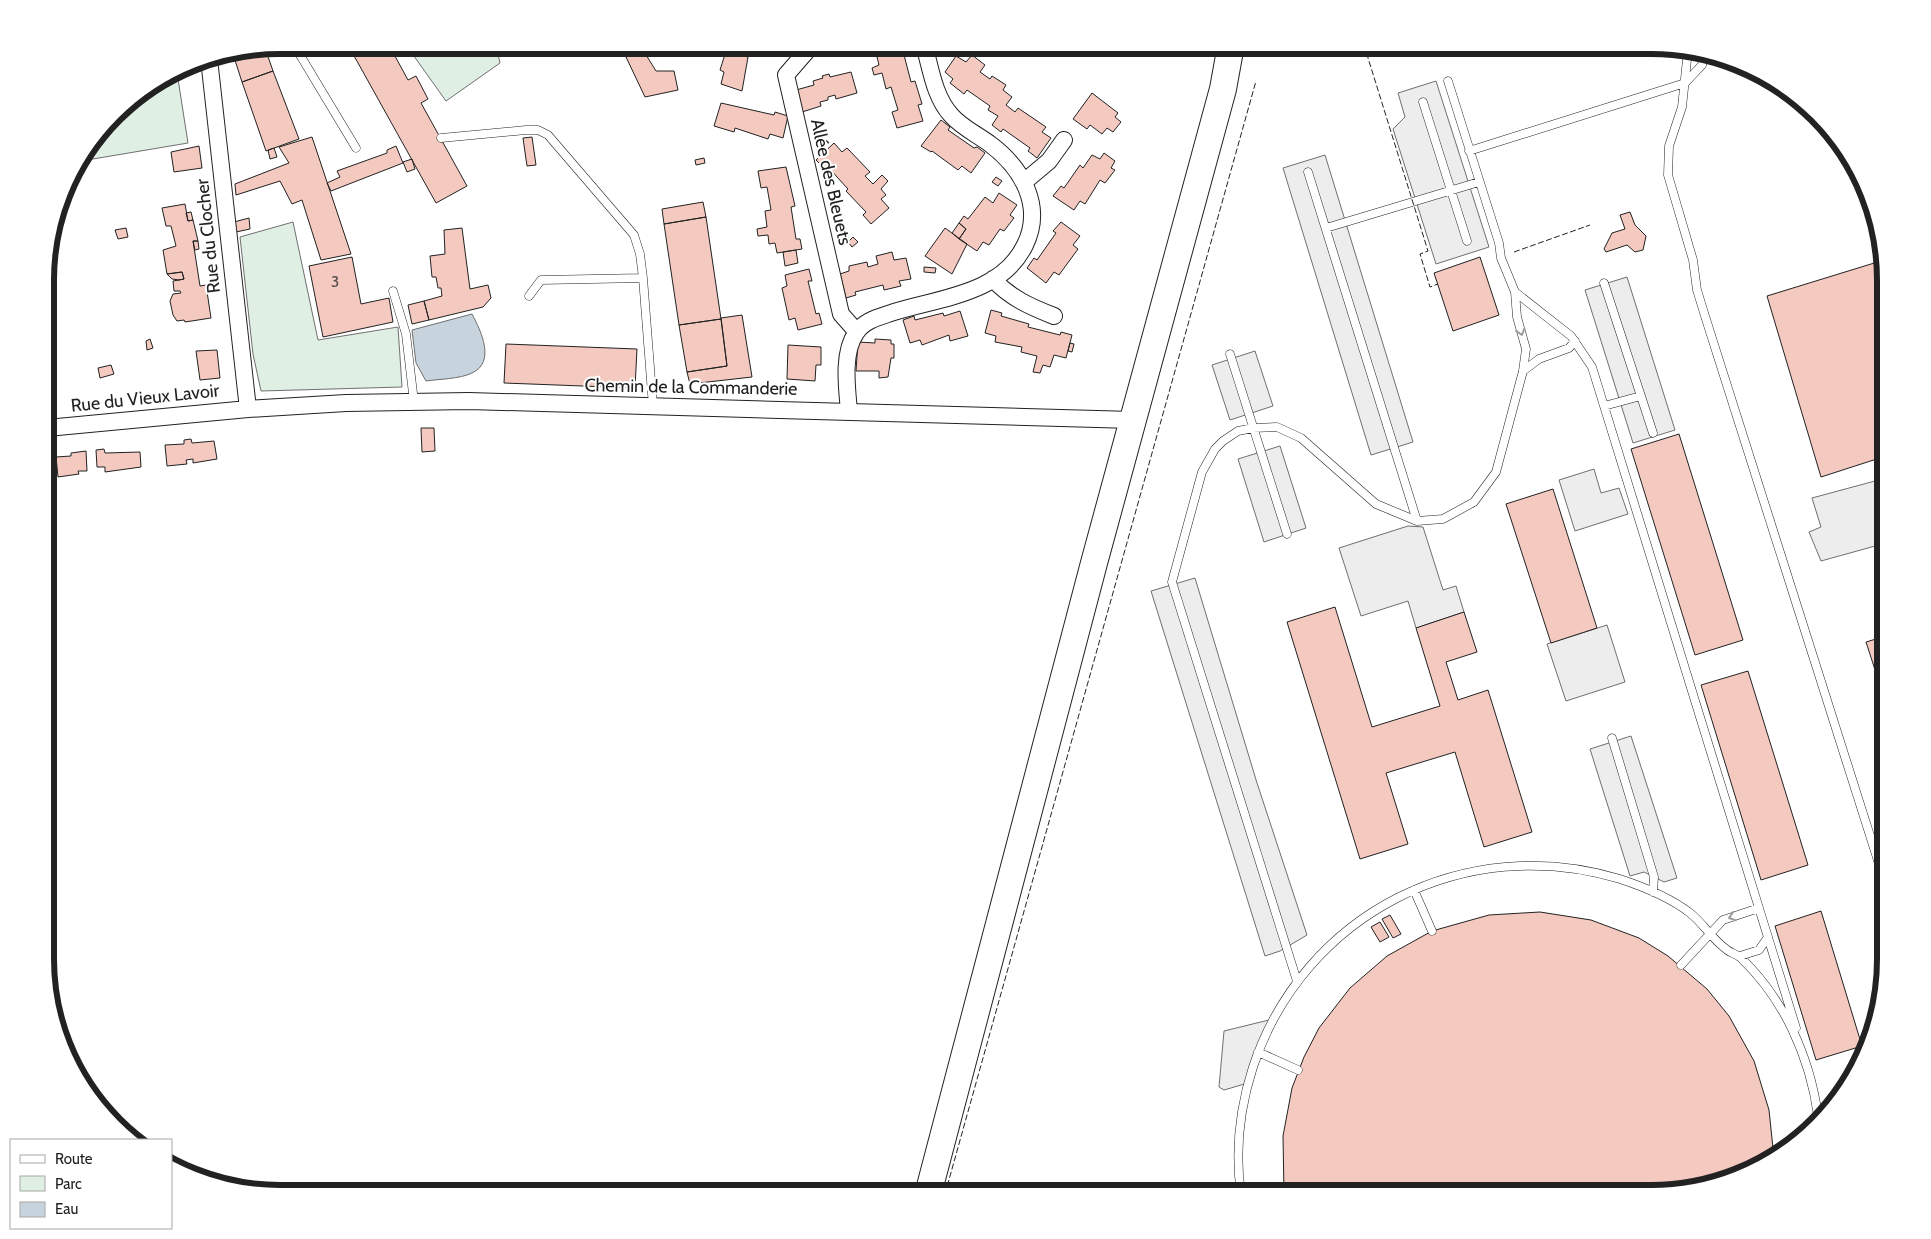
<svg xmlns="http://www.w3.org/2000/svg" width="1931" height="1239" font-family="Cabin,sans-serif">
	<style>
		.green { fill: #e0efe3; stroke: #6f6f6f }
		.parking { fill: #ededed; stroke: #6f6f6f }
		.water { fill: #c7d3dd; stroke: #6f6f6f }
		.building { fill: #f3c9c0; stroke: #222 }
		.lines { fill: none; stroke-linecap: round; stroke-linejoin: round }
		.lane-casing { stroke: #222; stroke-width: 9 }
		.street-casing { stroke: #222; stroke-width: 18 }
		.primary-casing { stroke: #222; stroke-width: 28 }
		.lane { stroke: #fff; stroke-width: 8 }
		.street { stroke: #fff; stroke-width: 16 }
		.primary { stroke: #fff; stroke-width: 26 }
		.fence { stroke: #222; stroke-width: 1; stroke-dasharray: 6 2.5; stroke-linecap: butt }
		.oneway { stroke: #9c9c9c }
		.labels { text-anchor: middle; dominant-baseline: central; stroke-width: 4; stroke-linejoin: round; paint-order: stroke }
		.number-label { font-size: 15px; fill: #564c4a }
		.street-label { font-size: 18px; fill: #222; stroke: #fff }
		.rim { fill: none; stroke: #222; stroke-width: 6 }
	</style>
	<rect width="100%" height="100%" fill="#fff"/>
	<path class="green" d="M 406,45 L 496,45 L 500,63 L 446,101 Z
		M 165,79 L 178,79 L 188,143 L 81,161 L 125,104 Z
		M 293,222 L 318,340 L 398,327 L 402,387 L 261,391 L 253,354 L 240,237 Z"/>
	<path class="parking" d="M 1436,81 L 1489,247 L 1436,264 L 1393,129 L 1405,117 L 1398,93 Z
		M 1325,155 L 1413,442 L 1371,455 L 1283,168 Z
		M 1627,277 L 1675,430 L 1633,443 L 1585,290 Z
		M 1255,351 L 1273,406 L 1230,420 L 1212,365 Z
		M 1280,446 L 1306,528 L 1264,542 L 1238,459 Z
		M 1594,469 L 1601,493 L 1619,488 L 1628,514 L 1575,531 L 1559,480 Z
		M 1886,478 L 1886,543 L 1821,561 L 1809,532 L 1821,527 L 1812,498 Z
		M 1408,526 L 1423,527 L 1443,590 L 1456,586 L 1464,612 L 1416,628 L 1408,601 L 1361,616 L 1339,548 Z
		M 1195,578 L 1257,783 L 1307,935 L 1280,951 L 1265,956 L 1151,591 Z
		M 1607,625 L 1625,682 L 1566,701 L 1547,644 Z
		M 1631,736 L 1677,878 L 1664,882 L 1644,872 L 1630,876 L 1590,749 Z
		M 1273,1019 L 1248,1083 L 1224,1090 L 1219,1087 L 1224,1031 Z"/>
	<path class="water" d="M 500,45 L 547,45 L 502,54 Z
		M 472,314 C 481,331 496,362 472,373 C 460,379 439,379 426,381 L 416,363 L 412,330 Z"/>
	<path class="building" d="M 348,45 L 389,45 L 408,80 L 416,76 L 428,99 L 421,103 L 467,186 L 436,203 Z
		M 634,45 L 641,45 L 643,50 L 626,57 L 622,50 Z
		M 851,45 L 876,45 L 876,46 L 853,52 Z
		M 880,45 L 905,45 L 906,50 L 903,51 L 911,82 L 915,81 L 922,104 L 918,105 L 923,121 L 897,128 L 892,112 L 898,110 L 891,87 L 886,89 L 882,73 L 874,75 L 872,68 L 879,65 L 877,57 L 883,55 Z
		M 265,48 L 273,71 L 242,82 L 233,54 Z
		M 643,50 L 656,71 L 674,71 L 678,90 L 645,97 L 626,57 Z
		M 726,51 L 748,57 L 742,91 L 721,84 L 724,72 L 720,70 Z
		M 972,55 L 985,65 L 980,72 L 990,79 L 992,76 L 1006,85 L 1003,90 L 1012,97 L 1006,105 L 1015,112 L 1018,108 L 1046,127 L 1042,132 L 1051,138 L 1037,158 L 1028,151 L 1030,148 L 1003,129 L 1001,132 L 992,125 L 998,116 L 988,110 L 990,106 L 967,90 L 964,94 L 950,83 L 953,79 L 945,72 L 956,56 L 966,62 Z
		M 273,71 L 299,139 L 266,151 L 242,82 Z
		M 851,72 L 857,93 L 836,99 L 835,95 L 828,97 L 828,100 L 820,102 L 821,106 L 802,112 L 796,90 L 814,85 L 813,81 L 823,78 L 822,76 L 829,74 L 830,77 Z
		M 1092,93 L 1118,113 L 1115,117 L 1121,122 L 1113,132 L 1107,128 L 1102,134 L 1090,125 L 1087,129 L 1073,119 Z
		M 721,103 L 774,115 L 775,112 L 788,116 L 783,138 L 770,134 L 768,139 L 735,128 L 734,132 L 714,126 Z
		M 941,120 L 950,127 L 948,130 L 974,148 L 977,147 L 985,153 L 971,173 L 962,166 L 958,170 L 932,151 L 931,152 L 921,146 Z
		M 312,137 L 351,254 L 321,260 L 302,200 L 292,204 L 280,181 L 236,195 L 235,184 L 289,163 L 279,147 Z
		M 532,137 L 536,165 L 527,166 L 523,138 Z
		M 834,143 L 842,152 L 847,148 L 870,172 L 865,176 L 873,184 L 882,175 L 888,181 L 881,189 L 886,195 L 881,199 L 889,208 L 871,224 L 863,215 L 866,212 L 846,191 L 848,189 L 827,166 L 824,168 L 816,160 Z
		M 199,146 L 202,168 L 174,172 L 171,152 Z
		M 396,146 L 403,163 L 331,191 L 327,183 L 340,177 L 337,171 L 387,153 L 387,150 Z
		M 274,148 L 277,157 L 270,159 L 268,150 Z
		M 1104,153 L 1115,161 L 1111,168 L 1115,170 L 1105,183 L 1100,180 L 1085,204 L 1080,201 L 1074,210 L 1053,196 L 1061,186 L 1064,188 L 1080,165 L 1083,168 L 1092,155 L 1100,159 Z
		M 704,158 L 705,163 L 696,165 L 695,160 Z
		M 412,159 L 415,169 L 407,172 L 403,162 Z
		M 786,167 L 795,206 L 791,207 L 796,239 L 800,239 L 802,249 L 777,253 L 775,243 L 769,244 L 768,235 L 758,236 L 757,229 L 767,227 L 765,211 L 771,210 L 767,187 L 761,188 L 758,171 Z
		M 996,177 L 1002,181 L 998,186 L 992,182 Z
		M 999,193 L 1017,205 L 1010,215 L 1014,218 L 1004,231 L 1000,229 L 989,245 L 983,242 L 977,251 L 959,239 L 966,229 L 959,223 L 964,216 L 968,219 L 985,197 L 993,203 Z
		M 703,202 L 706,217 L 664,224 L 662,209 Z
		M 185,204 L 188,221 L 193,220 L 198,241 L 193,241 L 200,286 L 206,285 L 211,318 L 185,322 L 184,320 L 177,321 L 173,315 L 170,301 L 173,294 L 181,293 L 180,291 L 174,291 L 173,281 L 184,279 L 182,272 L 167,274 L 163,250 L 176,246 L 171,226 L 166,226 L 162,208 Z
		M 191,212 L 193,220 L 188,221 L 186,213 Z
		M 1630,212 L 1635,225 L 1646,236 L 1643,250 L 1635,252 L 1627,245 L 1606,252 L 1604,249 L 1612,233 L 1625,229 L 1620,215 Z
		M 706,217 L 721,319 L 679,325 L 664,224 Z
		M 249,218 L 250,229 L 236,232 L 234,222 Z
		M 1061,222 L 1080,236 L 1073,245 L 1078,249 L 1059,275 L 1054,272 L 1046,283 L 1027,268 L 1034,258 L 1037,260 L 1056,233 L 1053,231 Z
		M 959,223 L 966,229 L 959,239 L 952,233 Z
		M 126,228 L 128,237 L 118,239 L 115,230 Z
		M 462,228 L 470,289 L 488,285 L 491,298 L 483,307 L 429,320 L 424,301 L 442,296 L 441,288 L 438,288 L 436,277 L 432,277 L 430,256 L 445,254 L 444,230 Z
		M 945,228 L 967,244 L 952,274 L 925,256 Z
		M 853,237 L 858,242 L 852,247 L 848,242 Z
		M 193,241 L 198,241 L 199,249 L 195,250 Z
		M 796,250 L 798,263 L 785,266 L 783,252 Z
		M 892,252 L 894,260 L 906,258 L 911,279 L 899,281 L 901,286 L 884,290 L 883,285 L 855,292 L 856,295 L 846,298 L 840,274 L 849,271 L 849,266 L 867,262 L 868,267 L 878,264 L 876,256 Z
		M 352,257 L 361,304 L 389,298 L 393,322 L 323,337 L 309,266 Z
		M 1480,257 L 1499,315 L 1453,331 L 1434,273 Z
		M 1884,260 L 1886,456 L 1821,477 L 1767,296 Z
		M 924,267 L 936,268 L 935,273 L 924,272 Z
		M 809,269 L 812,281 L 808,281 L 816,314 L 819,313 L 822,324 L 798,330 L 795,318 L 789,320 L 782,288 L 787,286 L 785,275 Z
		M 182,272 L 184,279 L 179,280 L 172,279 L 167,274 Z
		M 424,301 L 429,320 L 412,324 L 408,305 Z
		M 991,310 L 1002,313 L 1001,316 L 1029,324 L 1028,327 L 1060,335 L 1061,332 L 1072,335 L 1066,358 L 1054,355 L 1050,367 L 1043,365 L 1040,373 L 1033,372 L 1037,356 L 1021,352 L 1022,347 L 995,342 L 996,336 L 985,333 Z
		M 960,311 L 968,336 L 950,341 L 949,335 L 922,345 L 920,340 L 910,343 L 903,320 L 914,316 L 915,320 L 943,313 L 944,316 Z
		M 742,315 L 752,377 L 690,384 L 687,372 L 727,366 L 721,318 Z
		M 721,319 L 727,366 L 687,372 L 679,325 Z
		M 150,339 L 153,348 L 147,350 L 146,341 Z
		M 875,339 L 891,340 L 891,344 L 894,344 L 894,358 L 891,358 L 888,377 L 879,378 L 879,371 L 856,371 L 858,342 L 875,343 Z
		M 1070,343 L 1074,344 L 1072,352 L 1068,351 Z
		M 506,344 L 637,349 L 635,388 L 504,383 Z
		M 788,345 L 821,347 L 821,365 L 816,365 L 815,381 L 787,379 Z
		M 217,350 L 220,378 L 200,380 L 196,351 Z
		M 111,365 L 114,374 L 100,378 L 98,368 Z
		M 421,428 L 434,428 L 435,451 L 422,452 Z
		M 1679,434 L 1743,640 L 1695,655 L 1631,449 Z
		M 191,439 L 192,443 L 214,441 L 217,459 L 193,463 L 193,459 L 186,460 L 187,464 L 167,466 L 165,445 L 184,444 L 184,440 Z
		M 104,449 L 105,453 L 140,452 L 141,467 L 105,472 L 105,467 L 97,467 L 96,450 Z
		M 86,451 L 87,471 L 78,471 L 79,474 L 58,477 L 56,457 L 71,456 L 71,453 Z
		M 1553,489 L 1597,628 L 1551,643 L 1506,504 Z
		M 1335,607 L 1372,727 L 1440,706 L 1416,628 L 1464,612 L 1477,652 L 1446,662 L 1458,700 L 1488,690 L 1532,832 L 1484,847 L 1455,752 L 1386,773 L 1408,844 L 1360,859 L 1287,622 Z
		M 1886,636 L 1886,704 L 1866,642 Z
		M 1748,671 L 1808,865 L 1761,880 L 1701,685 Z
		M 1821,911 L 1862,1046 L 1816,1060 L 1775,926 Z
		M 1540,912 L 1591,920 L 1639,938 L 1668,956 L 1707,989 L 1729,1016 L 1754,1061 L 1769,1110 L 1774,1158 L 1768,1163 L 1666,1194 L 1284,1194 L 1283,1136 L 1292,1088 L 1304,1057 L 1319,1028 L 1350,988 L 1387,956 L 1432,931 L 1489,915 Z
		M 1390,915 L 1401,934 L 1393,938 L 1382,919 Z
		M 1380,922 L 1389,937 L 1380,942 L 1371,927 Z
		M 1842,1094 L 1830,1105 L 1828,1098 Z"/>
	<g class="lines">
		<defs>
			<path id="lane" d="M 294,45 L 356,148
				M 1688,50 L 1682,107 L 1669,146 L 1668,175 L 1693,260 L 1697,290 L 1705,316 L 1886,886
				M 1423,102 L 1467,241
				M 441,138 L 526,130 L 538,130 L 548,135 L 634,235 L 640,254 L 643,278
				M 1469,151 L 1685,83 L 1702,65 L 1706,52
				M 1308,172 L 1417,521
				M 1326,228 L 1479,182
				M 1604,283 L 1653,433
				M 393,291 L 406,334 L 414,402
				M 1515,292 L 1571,336 L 1592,367 L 1796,1028
				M 529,296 L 541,280 L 643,278 L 653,406
				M 1230,354 L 1287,534
				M 1523,371 L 1539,359 L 1569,348 L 1575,341
				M 1604,406 L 1641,396
				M 1612,738 L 1654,877 L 1653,892
				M 1414,890 L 1432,931
				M 1740,956 L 1759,950 L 1768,937
				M 1681,965 L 1723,920 L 1759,908
				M 1297,981 L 1172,582 L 1202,472 L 1215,449 L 1223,441 L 1238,431 L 1253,428 L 1277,427 L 1301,438 L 1376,504 L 1417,521 L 1443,519 L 1474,502 L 1496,472 L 1523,371 L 1526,349 L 1517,317 L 1515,292 L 1501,258 L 1499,243 L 1448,81
				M 1258,1052 L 1298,1070
				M 1774,1154 L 1777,1154
				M 1241,1194 C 1235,1152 1240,1107 1253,1067 C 1304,913 1466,832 1620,879 C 1644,887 1671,898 1690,913 C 1703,923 1712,939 1726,949 C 1730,953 1737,954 1741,958 C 1784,999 1810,1057 1818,1116"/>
			<path id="street" d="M 812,45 L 786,75 L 841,314 L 856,331
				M 209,59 L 248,409
				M 1024,182 L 1049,161 L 1064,140
				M 993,279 C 1010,298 1031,307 1054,316
				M 849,411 C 847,388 842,353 856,333 C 863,321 879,317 891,313 C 937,298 1001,295 1025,245 C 1044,206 1022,168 990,144 C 978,135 961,127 951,115 C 934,96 931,69 924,45
				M 47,428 L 248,409 L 346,403 L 469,401 L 1133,420"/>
			<path id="primary" d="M 928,1194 L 1094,563 L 1223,89 L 1231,45"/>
		</defs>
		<use href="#lane" class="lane-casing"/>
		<use href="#street" class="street-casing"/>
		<use href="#primary" class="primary-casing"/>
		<use href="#lane" class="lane"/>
		<use href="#street" class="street"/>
		<use href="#primary" class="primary"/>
		<path class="fence" d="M 1364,45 L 1428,251 L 1420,254 L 1430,287 L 1438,284
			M 1514,252 L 1590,225
			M 945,1194 L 1256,81"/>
	</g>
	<defs><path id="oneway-chevron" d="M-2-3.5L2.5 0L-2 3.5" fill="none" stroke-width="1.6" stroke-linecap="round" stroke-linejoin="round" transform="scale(1.25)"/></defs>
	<g class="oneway">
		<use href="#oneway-chevron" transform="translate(1521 332) rotate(73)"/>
		<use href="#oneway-chevron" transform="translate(1732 917) rotate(162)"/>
	</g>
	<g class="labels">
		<g class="number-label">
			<text x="335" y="282">3</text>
		</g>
		<g class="street-label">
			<text transform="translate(831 182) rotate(77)">Allée des Bleuets</text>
			<text transform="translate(208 236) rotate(-96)">Rue du Clocher</text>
			<text transform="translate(691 387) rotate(1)">Chemin de la Commanderie</text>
			<text transform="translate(145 398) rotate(-6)">Rue du Vieux Lavoir</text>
		</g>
	</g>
	<path d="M0 0H1931V1239H0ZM280 54H1651A226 226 0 0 1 1877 280V959A226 226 0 0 1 1651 1185H280A226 226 0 0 1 54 959V280A226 226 0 0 1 280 54Z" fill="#fff" fill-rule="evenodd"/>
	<path class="rim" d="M280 54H1651A226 226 0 0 1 1877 280V959A226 226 0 0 1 1651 1185H280A226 226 0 0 1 54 959V280A226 226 0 0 1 280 54Z"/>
	<rect x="10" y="1139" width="162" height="90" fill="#ffffff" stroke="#a7a7a7"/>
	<rect x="20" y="1155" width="25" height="8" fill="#ffffff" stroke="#a7a7a7"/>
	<text x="55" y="1164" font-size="15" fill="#222222">Route</text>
	<rect x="20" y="1176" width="25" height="15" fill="#e0efe3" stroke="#a7a7a7"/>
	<text x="55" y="1189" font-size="15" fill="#222222">Parc</text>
	<rect x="20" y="1202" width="25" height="15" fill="#c7d3dd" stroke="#a7a7a7"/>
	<text x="55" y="1214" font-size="15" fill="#222222">Eau</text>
</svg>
